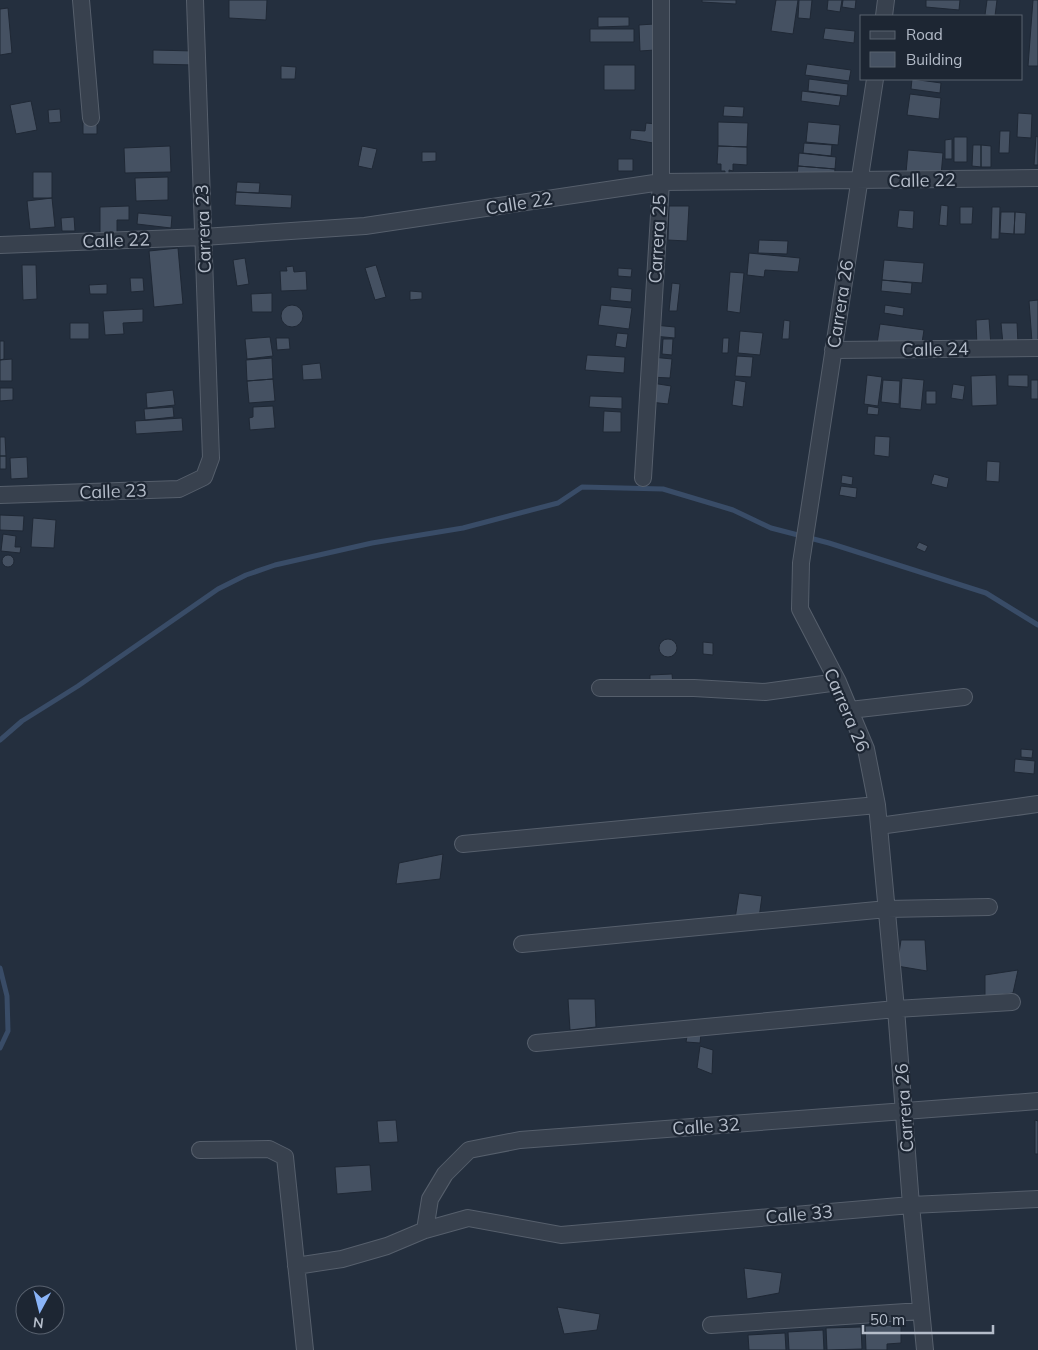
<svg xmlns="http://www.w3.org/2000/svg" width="1038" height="1350" font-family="Mulish,sans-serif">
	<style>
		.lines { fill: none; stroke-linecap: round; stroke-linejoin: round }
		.stream { stroke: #394c67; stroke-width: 5 }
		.building { fill: #455162; stroke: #1f2835 }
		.street-casing { stroke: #565f6c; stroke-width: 18 }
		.street { stroke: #38414e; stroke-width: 16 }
		.labels { text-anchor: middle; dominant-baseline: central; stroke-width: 4.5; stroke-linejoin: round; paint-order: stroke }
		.street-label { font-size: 18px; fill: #b4bcc9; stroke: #1d2633 }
	</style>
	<rect width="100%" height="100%" fill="#242f3e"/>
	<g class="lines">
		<path class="stream" d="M 0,740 L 22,721 L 78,686 L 218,589 L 246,575 L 275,565 L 372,543 L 463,528 L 558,503 L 582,487 L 663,489 L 733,510 L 771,528 L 829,543 L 986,593 L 1038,625
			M 0,968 L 7,996 L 8,1031 L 0,1048"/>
	</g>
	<path class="building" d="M 229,0 L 267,0 L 266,20 L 229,18 Z
		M 702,0 L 736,0 L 736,4 L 702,2 Z
		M 776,0 L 798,0 L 793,34 L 771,31 Z
		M 799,0 L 812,0 L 810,19 L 798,18 Z
		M 828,0 L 842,0 L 840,12 L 827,10 Z
		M 843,0 L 856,0 L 855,9 L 842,7 Z
		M 926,0 L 960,0 L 959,10 L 926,7 Z
		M 987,0 L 997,0 L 995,16 L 985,15 Z
		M 1033,0 L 1038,0 L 1038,66 L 1028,66 Z
		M 8,8 L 12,53 L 0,55 L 0,9 Z
		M 598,17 L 629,17 L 629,26 L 598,27 Z
		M 654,24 L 655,50 L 640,51 L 639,25 Z
		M 825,28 L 855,31 L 854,43 L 823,39 Z
		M 590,29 L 634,29 L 634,42 L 590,42 Z
		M 153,50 L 194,51 L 194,65 L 153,64 Z
		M 807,64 L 851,70 L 849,81 L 805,75 Z
		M 604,65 L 635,65 L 635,90 L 604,90 Z
		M 281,66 L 296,67 L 295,79 L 281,79 Z
		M 809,79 L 848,84 L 847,96 L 808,91 Z
		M 912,79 L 941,83 L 940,93 L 911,89 Z
		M 802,91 L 841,96 L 839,106 L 801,101 Z
		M 910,94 L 941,98 L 939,119 L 907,115 Z
		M 31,101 L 37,130 L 16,134 L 10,105 Z
		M 724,106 L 744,107 L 743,117 L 723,116 Z
		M 60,109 L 61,122 L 49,123 L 48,110 Z
		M 1018,113 L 1032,114 L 1031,138 L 1017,137 Z
		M 83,119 L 97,119 L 97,134 L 83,134 Z
		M 718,122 L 748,123 L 747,147 L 718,146 Z
		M 808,122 L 840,125 L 838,145 L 806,142 Z
		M 646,123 L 656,124 L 653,143 L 630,139 L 631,130 L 645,131 Z
		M 1000,131 L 1010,131 L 1009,153 L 999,153 Z
		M 1036,136 L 1038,137 L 1038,165 L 1034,165 Z
		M 954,137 L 967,137 L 967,162 L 954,162 Z
		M 952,139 L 952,159 L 945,159 L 945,140 Z
		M 804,143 L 832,145 L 831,156 L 803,153 Z
		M 973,145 L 981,145 L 981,167 L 972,166 Z
		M 981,145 L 991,146 L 991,167 L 981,167 Z
		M 170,146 L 171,172 L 125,173 L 124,148 Z
		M 362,146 L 377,149 L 372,169 L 358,166 Z
		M 718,146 L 747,147 L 747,165 L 733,164 L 733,171 L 729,170 L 729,174 L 725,174 L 725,171 L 721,171 L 721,164 L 717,164 Z
		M 908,150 L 943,153 L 941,176 L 906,173 Z
		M 422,152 L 436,152 L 436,161 L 422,162 Z
		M 799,153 L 836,157 L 835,169 L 798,166 Z
		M 618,159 L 633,159 L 633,171 L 618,171 Z
		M 798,166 L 835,169 L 834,180 L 797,177 Z
		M 33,172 L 52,172 L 52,198 L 33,198 Z
		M 168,177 L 168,200 L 136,201 L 135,178 Z
		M 237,182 L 260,183 L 259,193 L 236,192 Z
		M 236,192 L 292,195 L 291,208 L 235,205 Z
		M 52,198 L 55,227 L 30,229 L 27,201 Z
		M 941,205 L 948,206 L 947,226 L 939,225 Z
		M 129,206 L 129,220 L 117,220 L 117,233 L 100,233 L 100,207 Z
		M 669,206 L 689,206 L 687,241 L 668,240 Z
		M 960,207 L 973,207 L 972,224 L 960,224 Z
		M 992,207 L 1000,207 L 999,239 L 991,239 Z
		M 899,210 L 914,211 L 913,229 L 897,227 Z
		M 1001,212 L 1015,212 L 1014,234 L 1000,233 Z
		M 1015,212 L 1026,213 L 1025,234 L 1014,234 Z
		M 138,213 L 172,216 L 171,228 L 137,224 Z
		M 74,217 L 75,231 L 62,231 L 61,218 Z
		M 759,240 L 788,241 L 787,254 L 758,253 Z
		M 178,248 L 183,304 L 154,307 L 149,251 Z
		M 749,253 L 800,258 L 798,272 L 765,270 L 764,277 L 747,275 Z
		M 245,258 L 249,284 L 237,286 L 233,260 Z
		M 884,260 L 924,263 L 922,283 L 882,280 Z
		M 22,265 L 36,265 L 37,299 L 23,300 Z
		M 376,265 L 386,297 L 375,300 L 365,268 Z
		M 293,266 L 294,272 L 306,271 L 307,290 L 281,291 L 280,271 L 287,271 L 286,267 Z
		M 618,268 L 632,269 L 631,277 L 618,276 Z
		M 730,272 L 744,273 L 740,313 L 727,311 Z
		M 130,278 L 143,278 L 144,291 L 131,292 Z
		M 882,280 L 912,283 L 911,294 L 881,291 Z
		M 672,283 L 680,284 L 677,311 L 669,311 Z
		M 107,284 L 107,294 L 90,294 L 89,285 Z
		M 611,287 L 632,289 L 631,302 L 610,300 Z
		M 410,291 L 422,292 L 422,299 L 410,300 Z
		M 272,293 L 272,312 L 252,312 L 251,294 Z
		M 1038,300 L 1038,342 L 1032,342 L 1029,301 Z
		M281 316a11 11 0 1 1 22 0a11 11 0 1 1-22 0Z
		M 601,305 L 632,308 L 629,329 L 598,325 Z
		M 885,305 L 904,308 L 903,316 L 884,313 Z
		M 143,309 L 143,322 L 123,323 L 124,334 L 105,335 L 103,311 Z
		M 989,319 L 991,346 L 977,347 L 976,320 Z
		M 784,320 L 790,321 L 789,339 L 782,339 Z
		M 70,323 L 89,323 L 89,339 L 70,339 Z
		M 1001,323 L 1017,323 L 1018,344 L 1003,344 Z
		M 880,324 L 924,330 L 921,349 L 877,344 Z
		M 654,325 L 675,327 L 675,338 L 653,336 Z
		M 740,331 L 763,333 L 760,355 L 738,353 Z
		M 617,333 L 628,334 L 626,348 L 615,346 Z
		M 270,337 L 273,356 L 247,359 L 245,339 Z
		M 276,338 L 289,338 L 290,349 L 277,350 Z
		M 723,338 L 729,338 L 728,353 L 722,353 Z
		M 663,339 L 673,339 L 672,355 L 662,354 Z
		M 0,341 L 4,341 L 4,359 L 0,360 Z
		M 587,355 L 625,357 L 624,373 L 585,370 Z
		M 737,356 L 753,357 L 751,377 L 735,376 Z
		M 652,357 L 672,359 L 670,378 L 650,377 Z
		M 272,358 L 273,379 L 247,381 L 246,360 Z
		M 12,359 L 12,381 L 0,381 L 0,360 Z
		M 320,363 L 322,379 L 303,380 L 302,365 Z
		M 867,375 L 882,377 L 878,406 L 864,404 Z
		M 996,375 L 997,405 L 972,406 L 971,376 Z
		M 1008,375 L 1028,375 L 1028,387 L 1008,386 Z
		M 902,378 L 924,380 L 921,410 L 900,408 Z
		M 273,379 L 275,401 L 249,403 L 247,381 Z
		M 735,380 L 746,382 L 743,407 L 732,405 Z
		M 883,380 L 900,381 L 899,404 L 881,402 Z
		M 1031,380 L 1038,380 L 1038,399 L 1031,399 Z
		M 652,383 L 671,386 L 668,404 L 650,402 Z
		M 953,384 L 965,386 L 963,400 L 951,398 Z
		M 0,388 L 13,388 L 13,400 L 0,401 Z
		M 173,390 L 175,405 L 147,408 L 146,393 Z
		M 926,391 L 936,391 L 936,404 L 926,404 Z
		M 590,396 L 622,397 L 622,409 L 589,407 Z
		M 273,406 L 275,428 L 250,430 L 249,418 L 253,417 L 253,407 Z
		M 868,406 L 879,408 L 878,415 L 867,414 Z
		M 173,407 L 174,417 L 145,420 L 144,409 Z
		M 604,411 L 621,412 L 621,432 L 603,432 Z
		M 182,418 L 183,431 L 136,434 L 135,421 Z
		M 875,436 L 890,437 L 889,457 L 874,455 Z
		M 0,437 L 5,437 L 6,456 L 0,456 Z
		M 0,456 L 6,456 L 6,469 L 0,469 Z
		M 27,457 L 28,478 L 11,479 L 10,458 Z
		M 987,461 L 1000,462 L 999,482 L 986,481 Z
		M 934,474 L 949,478 L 947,488 L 931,484 Z
		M 842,475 L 853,477 L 852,485 L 841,483 Z
		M 841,486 L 857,488 L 856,498 L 839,495 Z
		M 0,515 L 24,516 L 23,531 L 0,530 Z
		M 33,518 L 56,520 L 54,548 L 31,547 Z
		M 3,534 L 16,536 L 15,547 L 21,547 L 20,553 L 1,551 Z
		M 919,542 L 928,546 L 925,552 L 916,548 Z
		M2 561a6 6 0 1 1 12 0a6 6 0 1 1-12 0Z
		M659 648a9 9 0 1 1 18 0a9 9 0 1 1-18 0Z
		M 703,642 L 713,643 L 713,655 L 703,654 Z
		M 672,674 L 673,685 L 650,686 L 650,675 Z
		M 1021,749 L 1033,750 L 1032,758 L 1021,757 Z
		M 1015,759 L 1035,761 L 1034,774 L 1014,772 Z
		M 443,854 L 440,879 L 396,884 L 399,863 Z
		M 739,893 L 762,896 L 759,918 L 735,919 Z
		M 901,940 L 925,940 L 927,971 L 897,966 Z
		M 1018,970 L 1013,993 L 985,997 L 985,975 Z
		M 568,999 L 595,999 L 596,1027 L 570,1030 Z
		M 688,1031 L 701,1034 L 700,1043 L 686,1042 Z
		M 700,1046 L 713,1050 L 712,1074 L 697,1068 Z
		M 396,1120 L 398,1142 L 379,1143 L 377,1121 Z
		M 1035,1120 L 1038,1121 L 1038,1154 L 1035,1154 Z
		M 370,1165 L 372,1191 L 337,1194 L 335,1167 Z
		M 744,1268 L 782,1273 L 779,1293 L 747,1299 Z
		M 557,1307 L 600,1314 L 597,1330 L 564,1334 Z
		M 901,1325 L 901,1343 L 887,1344 L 887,1350 L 866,1350 L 865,1326 Z
		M 861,1327 L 862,1349 L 827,1350 L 826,1328 Z
		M 823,1330 L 824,1350 L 789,1350 L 788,1332 Z
		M 785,1333 L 786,1350 L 749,1350 L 748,1335 Z"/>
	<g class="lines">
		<defs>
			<path id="street" d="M 81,0 L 91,118
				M 884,16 L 886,0
				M 875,79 L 801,563 L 800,609 L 838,682 L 866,749 L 877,805 L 896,1009 L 911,1205 L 925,1350
				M 0,245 L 203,237 L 365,226 L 661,182 L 1038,178
				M 833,350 L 1038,348
				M 643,478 L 661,182 L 661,0
				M 0,495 L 179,489 L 204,477 L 211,458 L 195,0
				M 600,688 L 694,688 L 765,692 L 838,682
				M 850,710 L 964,697
				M 879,826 L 1038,804
				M 463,844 L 877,805
				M 522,944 L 887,909 L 989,907
				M 536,1043 L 896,1009 L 1012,1002
				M 200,1150 L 269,1149 L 285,1157 L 305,1350
				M 425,1230 L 430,1199 L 445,1174 L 469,1150 L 520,1140 L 1038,1101
				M 296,1266 L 342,1259 L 387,1246 L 425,1230 L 468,1218 L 561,1235 L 911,1205 L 1038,1199
				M 711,1325 L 921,1311"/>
		</defs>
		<use href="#street" class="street-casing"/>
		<use href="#street" class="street"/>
	</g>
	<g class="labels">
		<g class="street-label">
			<text transform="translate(922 180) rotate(-1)">Calle 22</text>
			<text transform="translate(519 203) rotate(-9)">Calle 22</text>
			<text transform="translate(203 229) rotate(-92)">Carrera 23</text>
			<text transform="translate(657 239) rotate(-87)">Carrera 25</text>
			<text transform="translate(116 240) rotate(-2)">Calle 22</text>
			<text transform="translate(840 304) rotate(-81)">Carrera 26</text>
			<text transform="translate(935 349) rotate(-1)">Calle 24</text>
			<text transform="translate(113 491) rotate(-2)">Calle 23</text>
			<text transform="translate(847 710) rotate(67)">Carrera 26</text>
			<text transform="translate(904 1108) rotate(-94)">Carrera 26</text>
			<text transform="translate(706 1126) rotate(-4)">Calle 32</text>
			<text transform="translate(799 1214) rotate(-5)">Calle 33</text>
		</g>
	</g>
	<rect x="860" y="15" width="162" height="65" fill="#1d2633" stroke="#59626f"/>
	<rect x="870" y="31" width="25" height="8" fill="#38414e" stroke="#59626f"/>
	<text x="906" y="40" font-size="15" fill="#b4bcc9">Road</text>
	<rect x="870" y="52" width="25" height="15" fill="#455162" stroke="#59626f"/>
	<text x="906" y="65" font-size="15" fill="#b4bcc9">Building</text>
	<g transform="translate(40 1310) rotate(187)"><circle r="24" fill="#1d2633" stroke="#59626f"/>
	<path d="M0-4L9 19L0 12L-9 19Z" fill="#8ab4f8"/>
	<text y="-8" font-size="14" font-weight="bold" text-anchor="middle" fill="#b4bcc9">N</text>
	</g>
	<path d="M863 1325v8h130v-8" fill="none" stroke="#b4bcc9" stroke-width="2.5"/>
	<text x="870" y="1325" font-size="15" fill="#b4bcc9" stroke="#1d2633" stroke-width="4" paint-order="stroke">50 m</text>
</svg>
